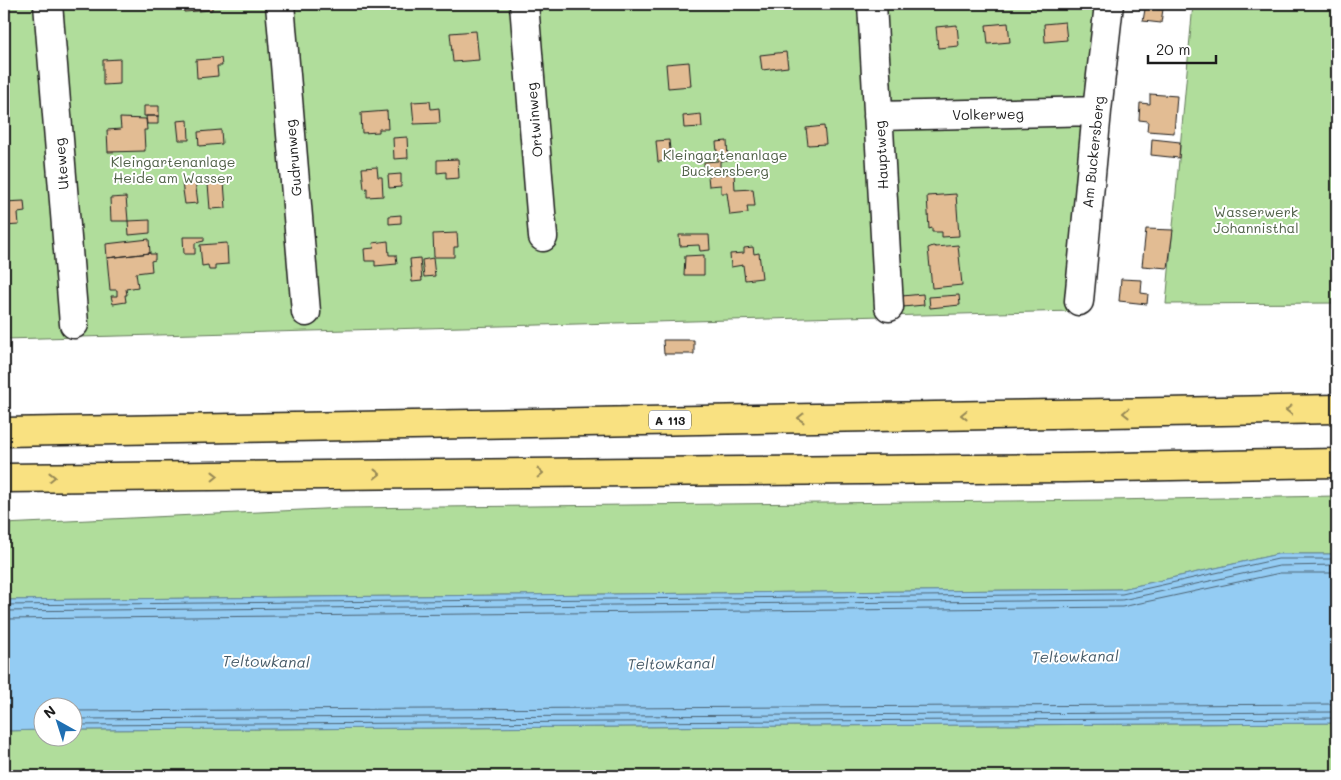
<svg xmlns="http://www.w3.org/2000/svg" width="1341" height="780" font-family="Mali,sans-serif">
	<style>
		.green { fill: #b0dd9b; stroke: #667c5c }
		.water { fill: #94ccf3; stroke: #64869d }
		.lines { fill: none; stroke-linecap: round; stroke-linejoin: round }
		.shore { stroke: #4c6272; stroke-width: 1 }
		.building { fill: #e2bc93; stroke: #1c1c1c }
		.minor-casing { stroke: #1c1c1c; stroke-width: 31 }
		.highway-casing { stroke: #1c1c1c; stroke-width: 31 }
		.minor { stroke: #fff; stroke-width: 28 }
		.highway { stroke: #f9e181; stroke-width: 28 }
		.oneway { stroke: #968854 }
		.labels { text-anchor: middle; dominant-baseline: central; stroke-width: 4; stroke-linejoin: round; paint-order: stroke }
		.shield { fill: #fff; stroke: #606060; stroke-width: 1 }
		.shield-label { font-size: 12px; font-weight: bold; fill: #1c1c1c }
		.street-label { font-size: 14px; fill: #1c1c1c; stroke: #fff }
		.park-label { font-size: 14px; fill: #506048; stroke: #fff }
		.water-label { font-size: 15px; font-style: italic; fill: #465a67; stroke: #fff }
	</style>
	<rect width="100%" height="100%" fill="#fff"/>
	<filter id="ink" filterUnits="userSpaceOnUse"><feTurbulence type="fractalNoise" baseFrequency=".02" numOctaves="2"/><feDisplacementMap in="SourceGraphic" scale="10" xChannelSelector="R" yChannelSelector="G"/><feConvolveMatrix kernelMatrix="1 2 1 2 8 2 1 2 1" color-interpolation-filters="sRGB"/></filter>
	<g filter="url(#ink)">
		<path class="green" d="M 4,4 L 1102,4 L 1074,311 L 4,339 Z
			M 1193,4 L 1337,4 L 1337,303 L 1166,304 Z
			M 1337,496 L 1337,554 L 1278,554 L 1122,589 L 4,600 L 4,524 L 344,508 L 1108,500 Z
			M 1337,723 L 1337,776 L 4,776 L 4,731 L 42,730 L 42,738 L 72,738 L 73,730 Z"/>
		<path class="water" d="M 1278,554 L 1337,554 L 1337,723 L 73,730 L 72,708 L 42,708 L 42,730 L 4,731 L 4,600 L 1122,589 Z"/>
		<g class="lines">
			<path class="shore" d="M 4,605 L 1122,594 L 1278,559 L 1337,559
				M 4,611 L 1122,600 L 1279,566 L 1337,565
				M 4,619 L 1122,607 L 1280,573 L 1337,573
				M 72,711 L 1337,704
				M 72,719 L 1337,712
				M 72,725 L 1337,718"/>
		</g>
		<path class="building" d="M 85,4 L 110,4 L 110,7 L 85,9 Z
			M 183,4 L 212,4 L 212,10 L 184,12 Z
			M 1139,4 L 1153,4 L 1153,5 L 1158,6 L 1157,9 L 1163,9 L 1161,23 L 1143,21 L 1145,9 L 1139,9 Z
			M 1065,22 L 1067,40 L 1045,42 L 1044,24 Z
			M 1008,23 L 1010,42 L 988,44 L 986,25 Z
			M 957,25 L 959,46 L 938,48 L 936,27 Z
			M 476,31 L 479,60 L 453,62 L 450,33 Z
			M 786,52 L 788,67 L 762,70 L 760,55 Z
			M 221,58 L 222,66 L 217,66 L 218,76 L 197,78 L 196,60 Z
			M 120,59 L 120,84 L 103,85 L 103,60 Z
			M 689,62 L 691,86 L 668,88 L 666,64 Z
			M 1150,94 L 1177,96 L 1174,133 L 1147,131 L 1148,121 L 1139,120 L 1140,103 L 1150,104 Z
			M 430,101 L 431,109 L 439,108 L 440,123 L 414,124 L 412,102 Z
			M 144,106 L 159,106 L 159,116 L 144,116 Z
			M 387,111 L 388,129 L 379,129 L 379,132 L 362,133 L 361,113 Z
			M 701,114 L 702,127 L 684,128 L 683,116 Z
			M 146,116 L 158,116 L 158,124 L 147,124 Z
			M 120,118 L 146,119 L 147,130 L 144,130 L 145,151 L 108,152 L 107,130 L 121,129 Z
			M 188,120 L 189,140 L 179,140 L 177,121 Z
			M 824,126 L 826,144 L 808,145 L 806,128 Z
			M 221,130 L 222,144 L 199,146 L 198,132 Z
			M 407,137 L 408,158 L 394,159 L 393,138 Z
			M 1152,139 L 1180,142 L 1179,158 L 1151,155 Z
			M 669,140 L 671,160 L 658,162 L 656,141 Z
			M 727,141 L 728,160 L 720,161 L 720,169 L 704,171 L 704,162 L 718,161 L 716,142 Z
			M 458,159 L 459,178 L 446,179 L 446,172 L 437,173 L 437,160 Z
			M 377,167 L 378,177 L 382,177 L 383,196 L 367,197 L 367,188 L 364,189 L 362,168 Z
			M 734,173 L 735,190 L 753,189 L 755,206 L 747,206 L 748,213 L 730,215 L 727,193 L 721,193 L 721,185 L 709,186 L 708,176 Z
			M 401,174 L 401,187 L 389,188 L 388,175 Z
			M 195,181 L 198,203 L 185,204 L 182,183 Z
			M 224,182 L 226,208 L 210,209 L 208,184 Z
			M 956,194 L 959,236 L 942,237 L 942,232 L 932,232 L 932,228 L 929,229 L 927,196 Z
			M 126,197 L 128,221 L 111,221 L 110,198 Z
			M 24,201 L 25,212 L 18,213 L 19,225 L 4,226 L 4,202 Z
			M 401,215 L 401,223 L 389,224 L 389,216 Z
			M 150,220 L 150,233 L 129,235 L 128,221 Z
			M 1146,229 L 1173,230 L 1168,268 L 1142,266 Z
			M 457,233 L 458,247 L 454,247 L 454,257 L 434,257 L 433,234 Z
			M 679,235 L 709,235 L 710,250 L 700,251 L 699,245 L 680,246 Z
			M 183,237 L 204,237 L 204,241 L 195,243 L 195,254 L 184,254 Z
			M 149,239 L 150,253 L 107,258 L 106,244 Z
			M 388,241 L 389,255 L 396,255 L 397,264 L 375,266 L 375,261 L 365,261 L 364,249 L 374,248 L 373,243 Z
			M 227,243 L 228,264 L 215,265 L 215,270 L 209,270 L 208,265 L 202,266 L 200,245 Z
			M 958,245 L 962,285 L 932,288 L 928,248 L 933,246 L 936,247 Z
			M 753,247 L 754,254 L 759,253 L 762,278 L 745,280 L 743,265 L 731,267 L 730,254 L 744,253 L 744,248 Z
			M 150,253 L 150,254 L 155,254 L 155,260 L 151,261 L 152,271 L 136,273 L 138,287 L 126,289 L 127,295 L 125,295 L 126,302 L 113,304 L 111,296 L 117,296 L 117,290 L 110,290 L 107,258 Z
			M 704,255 L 704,275 L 684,275 L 685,256 Z
			M 420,258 L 422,281 L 412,282 L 410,259 Z
			M 433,258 L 435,276 L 424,277 L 422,260 Z
			M 1121,279 L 1142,280 L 1141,293 L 1148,294 L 1147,304 L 1119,301 Z
			M 923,294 L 924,305 L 903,307 L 902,296 Z
			M 959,295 L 960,305 L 930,308 L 929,297 Z
			M 663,340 L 694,340 L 694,354 L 664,354 Z"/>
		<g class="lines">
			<defs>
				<path id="minor" d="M 48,4 L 74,324
					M 280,4 L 306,312
					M 524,4 L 543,237
					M 872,4 L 889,307
					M 878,116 L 1097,111
					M 1079,301 L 1097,111 L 1109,4"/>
				<path id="highway" d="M 4,432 L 1337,409
					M 4,478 L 1065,468 L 1337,463"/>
			</defs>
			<use href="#minor" class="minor-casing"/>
			<use href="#highway" class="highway-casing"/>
			<use href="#minor" class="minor"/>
			<use href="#highway" class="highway"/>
		</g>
		<defs><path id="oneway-chevron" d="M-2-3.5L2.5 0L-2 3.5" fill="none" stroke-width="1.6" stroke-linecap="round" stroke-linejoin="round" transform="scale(1.25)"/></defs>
		<g class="oneway">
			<use href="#oneway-chevron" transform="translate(1289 410) rotate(179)"/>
			<use href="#oneway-chevron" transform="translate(1126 413) rotate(179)"/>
			<use href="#oneway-chevron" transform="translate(964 415) rotate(179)"/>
			<use href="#oneway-chevron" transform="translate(801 418) rotate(179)"/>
			<use href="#oneway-chevron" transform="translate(540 473) rotate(-1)"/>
			<use href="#oneway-chevron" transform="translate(377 474)"/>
			<use href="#oneway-chevron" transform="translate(215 476) rotate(-1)"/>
			<use href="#oneway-chevron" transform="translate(52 477) rotate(-1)"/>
		</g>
	</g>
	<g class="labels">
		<rect class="shield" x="649" y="410.5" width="42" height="19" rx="4"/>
		<g class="shield-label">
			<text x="670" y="420">A 113</text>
		</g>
		<g class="street-label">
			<text transform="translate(988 114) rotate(-1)">Volkerweg</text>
			<text transform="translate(534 120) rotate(-95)">Ortwinweg</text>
			<text transform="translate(1093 152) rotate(-84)">Am Buckersberg</text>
			<text transform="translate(881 155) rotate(-93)">Hauptweg</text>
			<text transform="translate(293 158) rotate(-95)">Gudrunweg</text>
			<text transform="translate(61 164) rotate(-95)">Uteweg</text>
		</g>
		<g class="park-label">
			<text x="725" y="154">Kleingartenanlage<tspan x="725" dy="16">Buckersberg</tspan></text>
			<text x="173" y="161">Kleingartenanlage<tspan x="173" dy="16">Heide am Wasser</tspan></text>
			<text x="1256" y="211">Wasserwerk<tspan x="1256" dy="16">Johannisthal</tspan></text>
		</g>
		<g class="water-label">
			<text transform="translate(1075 656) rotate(-1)">Teltowkanal</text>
			<text transform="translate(266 661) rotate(1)">Teltowkanal</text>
			<text transform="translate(671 663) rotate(-1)">Teltowkanal</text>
		</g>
	</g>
	<rect width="1341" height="780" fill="none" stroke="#fff" stroke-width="20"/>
	<rect x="10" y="10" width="1321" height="760" fill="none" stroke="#1c1c1c" stroke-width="2" filter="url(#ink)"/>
	<g transform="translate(58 722) rotate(321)"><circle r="24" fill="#ffffff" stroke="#a4a4a4"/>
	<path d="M0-4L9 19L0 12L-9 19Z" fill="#1f6fb2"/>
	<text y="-8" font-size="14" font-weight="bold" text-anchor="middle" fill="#1c1c1c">N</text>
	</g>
	<path d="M1148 55v8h68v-8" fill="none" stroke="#1c1c1c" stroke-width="2.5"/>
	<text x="1156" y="55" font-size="15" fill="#1c1c1c" stroke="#ffffff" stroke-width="4" paint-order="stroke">20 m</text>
</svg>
